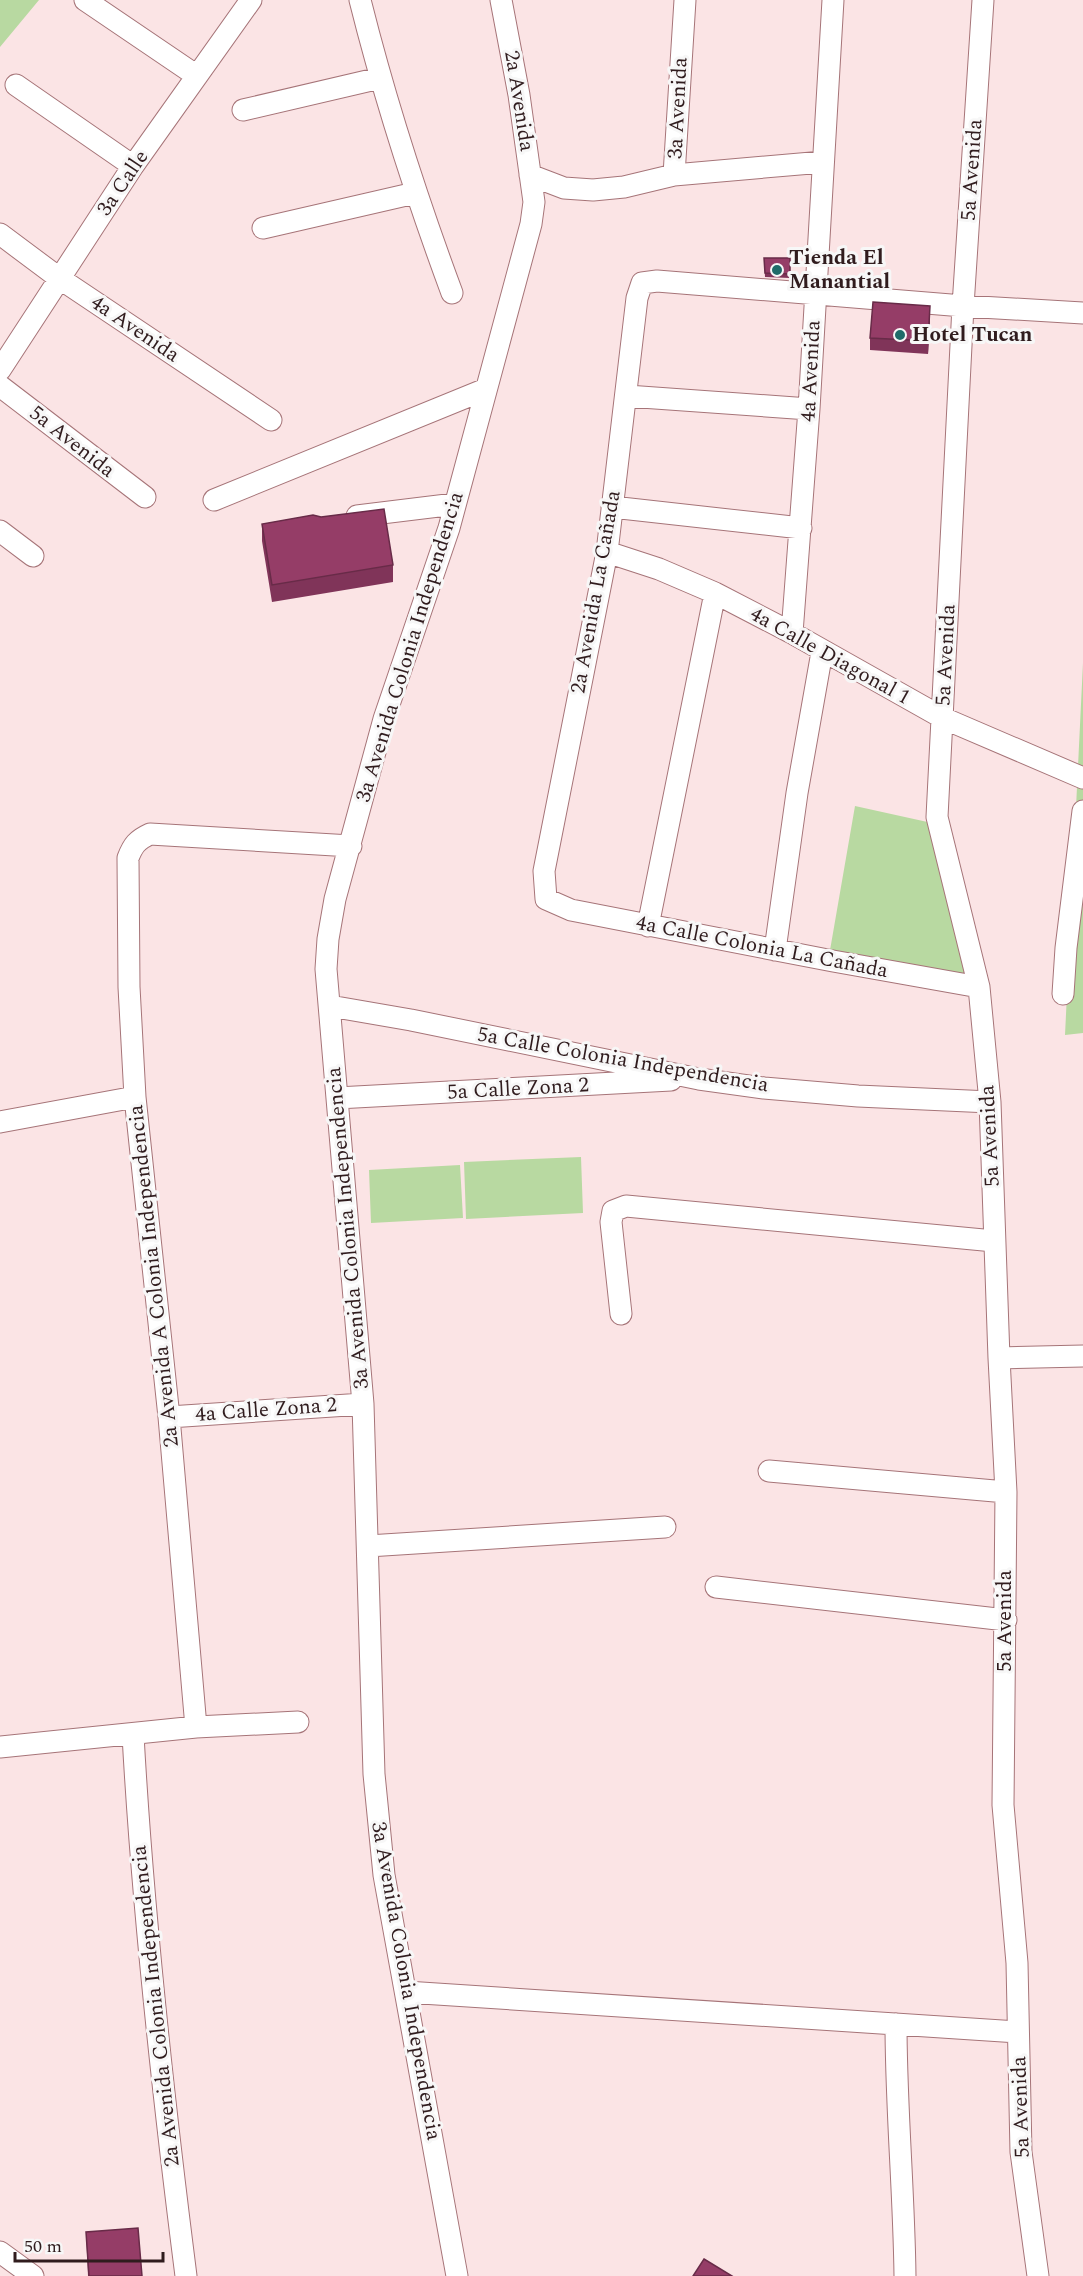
<svg xmlns="http://www.w3.org/2000/svg" width="1083" height="2276" font-family="Spectral,serif">
	<style>
		.green { fill: #b8d9a1 }
		.lines { fill: none; stroke-linecap: round; stroke-linejoin: round }
		.minor-casing { stroke: #a67478; stroke-width: 23 }
		.minor { stroke: #fff; stroke-width: 21 }
		.wall { fill: #803459 }
		.shaded-wall { fill: #682b48 }
		.building { fill: #953d67; stroke: #682b48; stroke-width: 1.5 }
		.poi-dot { fill: #1f6b69; stroke: #f7f7f7; stroke-width: 2 }
		.labels { text-anchor: middle; dominant-baseline: central; stroke-width: 6; stroke-linejoin: round; paint-order: stroke }
		.street-label { font-size: 21px; fill: #301c1e; stroke: #f7f7f7 }
		.poi-label { font-size: 21px; font-weight: bold; fill: #301c1e; stroke: #f7f7f7; text-anchor: start }
	</style>
	<rect width="100%" height="100%" fill="#fbe4e5"/>
	<path class="green" d="M 0,0 L 39,0 L 0,47 Z
		M 1083,663 L 1083,1033 L 1065,1035 Z
		M 855,806 L 932,823 L 977,983 L 829,956 Z
		M 581,1157 L 583,1213 L 466,1219 L 464,1162 Z
		M 460,1165 L 463,1218 L 371,1223 L 369,1170 Z"/>
	<g class="lines">
		<defs>
			<path id="minor" d="M 85,0 L 197,76
				M 360,0 C 385,100 416,196 452,293
				M 983,0 L 963,306 L 937,817 L 979,987 L 990,1102 L 999,1358 L 1006,1492 L 1003,1805 L 1017,1963 L 1021,2152 L 1038,2276
				M 16,85 L 133,166
				M 243,110 L 380,78
				M 530,175 L 564,188 L 593,190 L 624,187 L 674,175 L 823,162
				M 674,175 L 685,0
				M 263,228 L 415,193
				M 0,234 L 59,278 L 271,420
				M 0,370 L 133,166 L 251,0
				M 0,386 L 145,497
				M 627,396 L 809,409
				M 214,500 L 486,389
				M 612,507 L 801,528
				M 357,516 L 455,504
				M 0,531 L 33,556
				M 607,552 L 659,569 L 715,593 L 792,633 L 943,718 L 1083,778
				M 792,633 L 809,409 L 833,0
				M 648,926 L 715,593
				M 775,950 L 797,793 L 822,652
				M 979,987 L 833,961 L 571,910 L 546,899 L 544,871 L 607,552 L 637,298 L 642,283 L 657,281 L 963,306 L 1083,313
				M 1063,994 L 1066,948 L 1083,811
				M 330,1006 L 411,1020 L 699,1079 L 764,1088 L 858,1096 L 990,1102
				M 337,1098 L 671,1080
				M 0,1122 L 135,1097
				M 621,1314 L 611,1222 L 613,1211 L 626,1206 L 994,1241
				M 999,1358 L 1083,1356
				M 169,1417 L 363,1404
				M 769,1471 L 1006,1492
				M 368,1546 L 665,1527
				M 716,1587 L 1006,1620
				M 196,1727 L 169,1417 L 135,1097 L 129,987 L 128,858 C 133,845 137,840 150,834 L 351,846
				M 133,1735 C 143,1916 163,2096 186,2276
				M 0,1747 L 196,1727 L 298,1722
				M 406,1992 L 1018,2032
				M 896,2024 C 896,2108 904,2192 905,2276
				M 0,2252 L 33,2276
				M 457,2276 L 384,1875 L 374,1774 L 363,1404 L 326,969 L 328,939 L 335,899 L 384,719 L 449,528 L 531,224 L 534,202 L 519,95 L 501,0"/>
		</defs>
		<use href="#minor" class="minor-casing"/>
		<use href="#minor" class="minor"/>
	</g>
	<path class="wall" d="M 764,258 L 790,258 L 790,278 L 765,277 Z
		M 930,319 L 928,354 L 870,350 L 870,338 Z
		M 262,524 L 393,565 L 393,582 L 272,602 L 262,541 Z
		M 86,2232 L 142,2276 L 88,2276 Z"/>
	<path class="shaded-wall" d="M 930,306 L 930,319 L 928,354 L 928,341 Z"/>
	<path class="building" d="M 764,258 L 790,258 L 790,274 L 765,273 Z
		M 873,302 L 930,306 L 928,341 L 870,338 Z
		M 384,509 L 393,565 L 272,585 L 262,524 L 313,515 L 321,517 Z
		M 138,2228 L 142,2276 L 89,2276 L 86,2232 Z
		M 704,2259 L 732,2276 L 693,2276 Z"/>
	<g class="poi-dot">
		<circle cx="777" cy="270" r="6"/>
		<circle cx="900" cy="335" r="6"/>
	</g>
	<g class="labels">
		<g class="street-label">
			<text transform="translate(519 101) rotate(81)">2a Avenida</text>
			<text transform="translate(678 108) rotate(-87)">3a Avenida</text>
			<text transform="translate(972 170) rotate(-86)">5a Avenida</text>
			<text transform="translate(123 183) rotate(-56)">3a Calle</text>
			<text transform="translate(135 329) rotate(34)">4a Avenida</text>
			<text transform="translate(811 371) rotate(-87)">4a Avenida</text>
			<text transform="translate(72 442) rotate(38)">5a Avenida</text>
			<text transform="translate(596 592) rotate(-80)">2a Avenida La Cañada</text>
			<text transform="translate(410 647) rotate(-73)">3a Avenida Colonia Independencia</text>
			<text transform="translate(946 655) rotate(-87)">5a Avenida</text>
			<text transform="translate(830 656) rotate(29)">4a Calle Diagonal 1</text>
			<text transform="translate(762 947) rotate(11)">4a Calle Colonia La Cañada</text>
			<text transform="translate(623 1060) rotate(10)">5a Calle Colonia Independencia</text>
			<text transform="translate(518 1089) rotate(-3)">5a Calle Zona 2</text>
			<text transform="translate(990 1136) rotate(-93)">5a Avenida</text>
			<text transform="translate(348 1228) rotate(-95)">3a Avenida Colonia Independencia</text>
			<text transform="translate(154 1276) rotate(-96)">2a Avenida A Colonia Independencia</text>
			<text transform="translate(266 1410) rotate(-4)">4a Calle Zona 2</text>
			<text transform="translate(1005 1621) rotate(-90)">5a Avenida</text>
			<text transform="translate(406 1981) rotate(80)">3a Avenida Colonia Independencia</text>
			<text transform="translate(156 2006) rotate(-96)">2a Avenida Colonia Independencia</text>
			<text transform="translate(1021 2107) rotate(-92)">5a Avenida</text>
		</g>
		<g class="poi-label">
			<text x="789" y="258">Tienda El<tspan x="789" dy="24">Manantial</tspan></text>
			<text x="912" y="335">Hotel Tucan</text>
		</g>
	</g>
	<path d="M15 2252v9h148v-9" fill="none" stroke="#301c1e" stroke-width="3"/>
	<text x="24" y="2252" font-size="18" fill="#301c1e" stroke="#f7f7f7" stroke-width="4.5" paint-order="stroke">50 m</text>
</svg>
